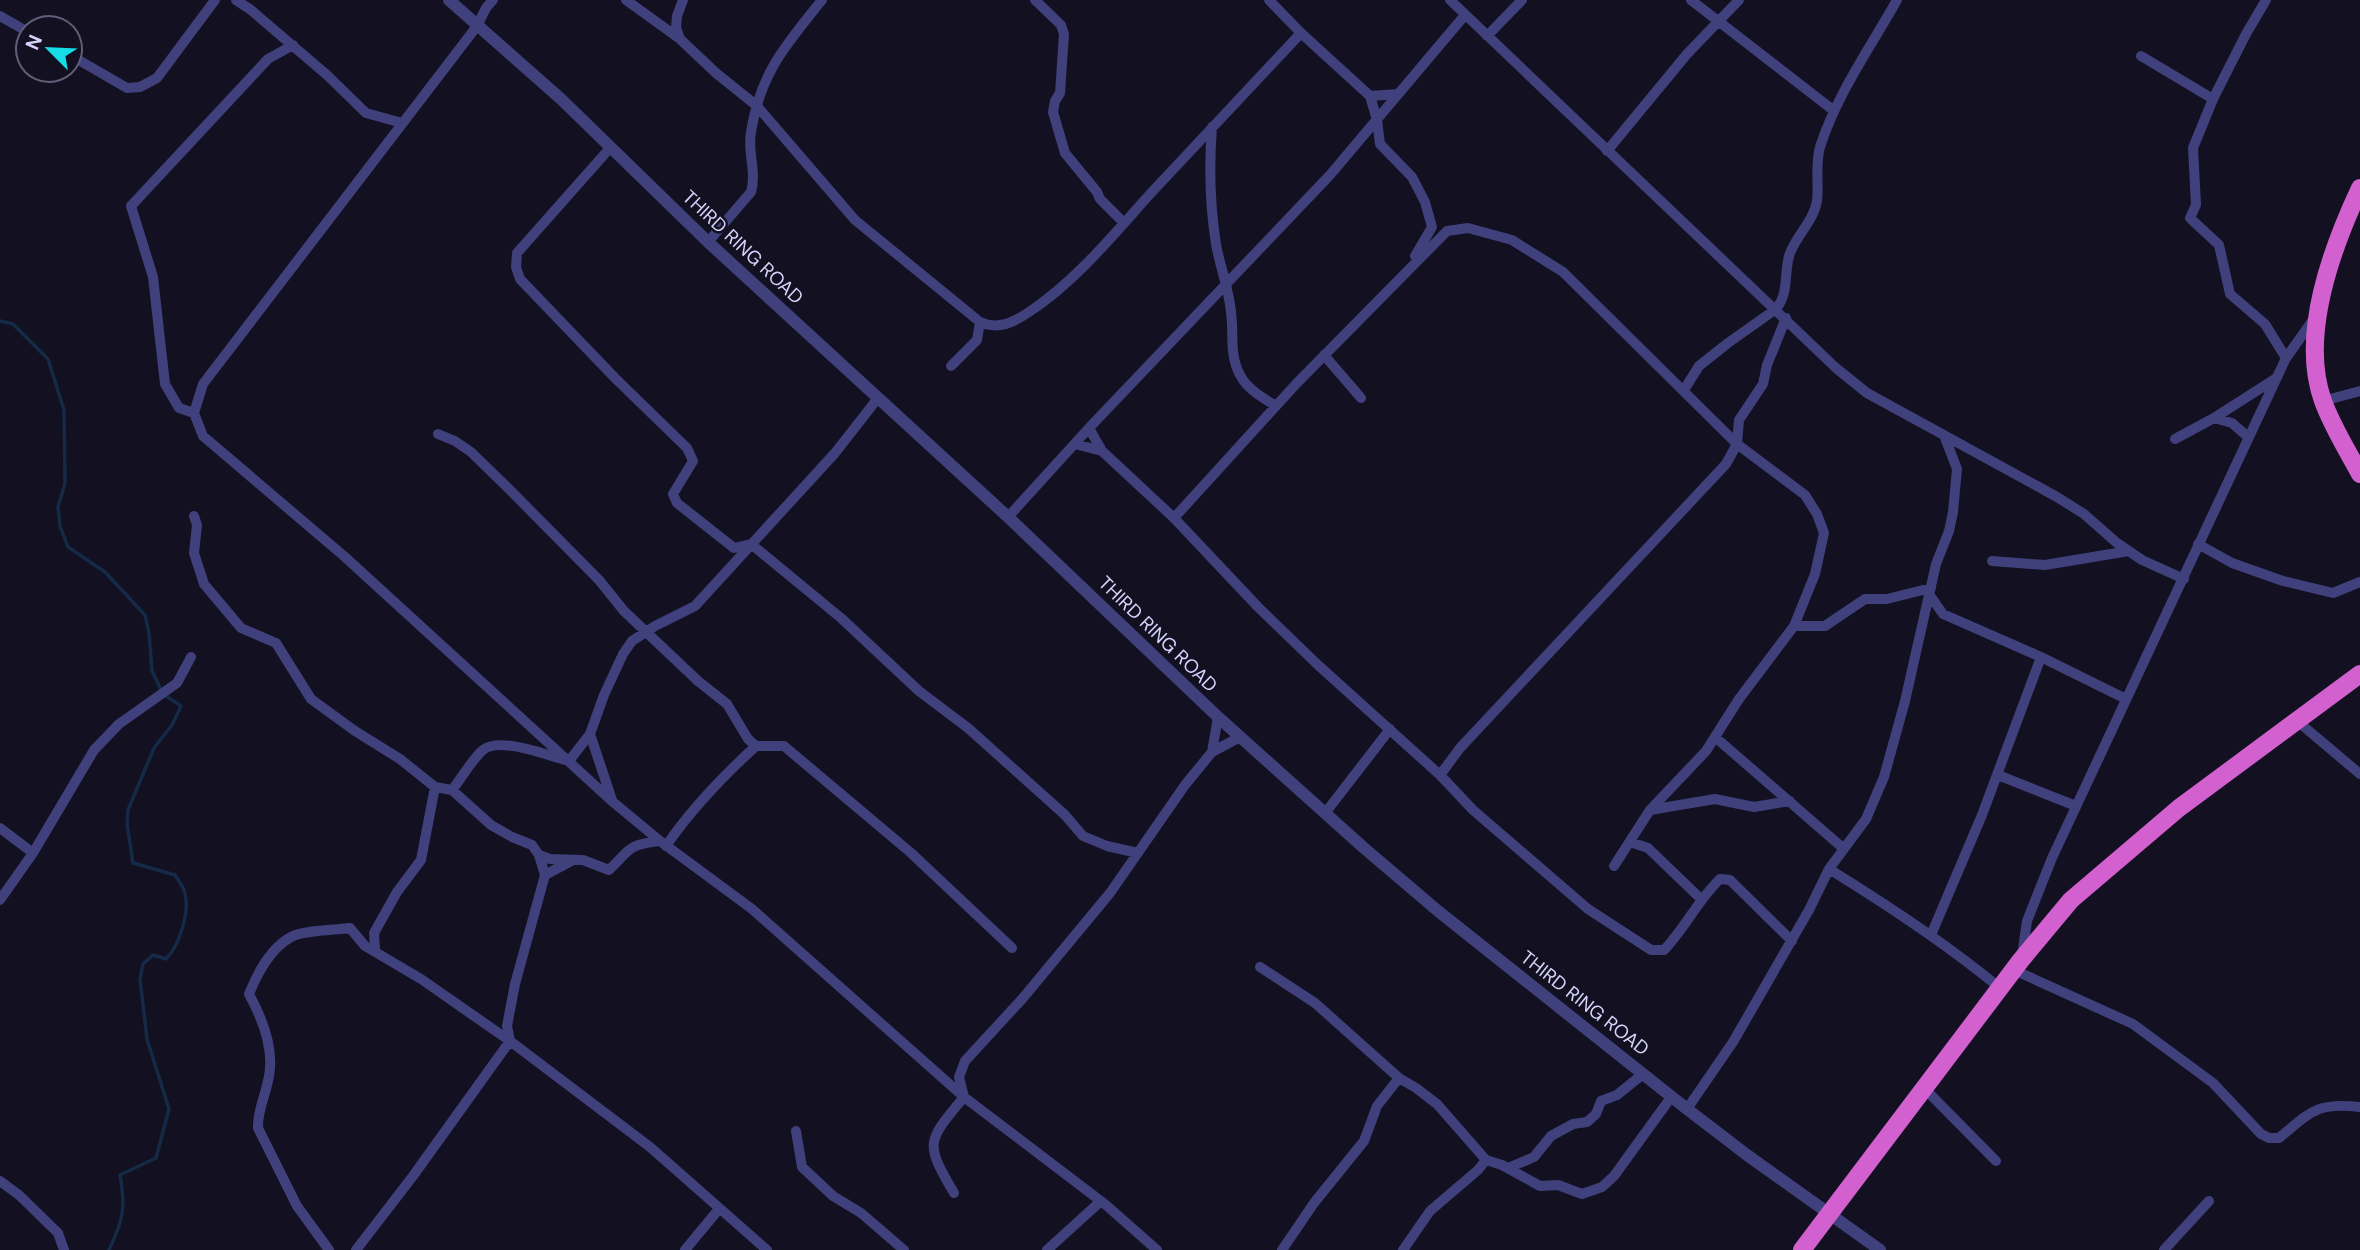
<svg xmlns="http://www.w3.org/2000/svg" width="2360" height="1250" font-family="'DM Sans',sans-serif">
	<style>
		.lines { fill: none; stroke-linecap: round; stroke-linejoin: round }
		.stream { stroke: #142a47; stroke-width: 3.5 }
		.minor { stroke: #3f407c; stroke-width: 10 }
		.tertiary { stroke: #3f407c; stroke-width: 12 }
		.trunk { stroke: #d260ce; stroke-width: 18 }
		.labels { text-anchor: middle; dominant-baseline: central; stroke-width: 5; stroke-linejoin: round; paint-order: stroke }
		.street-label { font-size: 19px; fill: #d6d4fb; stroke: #121021 }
	</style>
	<rect width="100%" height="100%" fill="#121021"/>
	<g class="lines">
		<path class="stream" d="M 0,321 L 13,324 L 48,359 L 64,410 L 65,483 L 58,507 L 60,526 L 68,547 L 105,572 L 145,615 L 149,633 L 152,671 L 163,694 L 181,706 L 172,725 L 154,748 L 128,810 L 127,824 L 133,863 L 175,875 C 178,880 182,885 184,890 C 191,909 180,945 166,959 L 153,955 L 143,964 L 140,979 L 147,1039 L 169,1109 L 156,1158 L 120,1175 C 126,1209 123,1220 109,1250"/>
		<path class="minor" d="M 236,0 L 251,10 L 327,75 L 366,113 L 402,123
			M 493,0 L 486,8 L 477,26 L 203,384 L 194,413 L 203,436 L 345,557 L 613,802 L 660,841 L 752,909 L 964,1097 L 1106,1205 L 1157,1250
			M 626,0 L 680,39
			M 683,0 L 677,16 L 676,27 L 680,39 L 716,73 L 757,106 L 855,220 L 980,322 C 998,330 1013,323 1029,312 C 1076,281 1113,235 1151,193 C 1201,139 1251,86 1301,33 L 1370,96 L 1377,120 L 1380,144 L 1412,177 L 1425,202 L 1432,227 L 1415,256
			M 1035,0 L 1061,25 L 1064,34 L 1060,93 L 1055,101 L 1053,112 L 1065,153 L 1097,192 L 1100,199 L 1124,223
			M 1269,0 L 1301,33
			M 1450,0 L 1836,368 L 1867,393 L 2057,497 L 2084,514 L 2117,543 L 2142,560 L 2184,579
			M 1691,0 L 1833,110
			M 2266,0 L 2246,34 L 2213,99 L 2193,148 L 2196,205 L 2190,218 L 2219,245 L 2230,294 L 2265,324 L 2286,358
			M 0,16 L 28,32
			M 1487,36 L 1522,0
			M 70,55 L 127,88 L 140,87 L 157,78 L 215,0
			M 2141,56 L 2213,99
			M 1370,96 L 1398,94
			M 1212,127 C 1209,165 1210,206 1216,244 C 1220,267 1229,289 1231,312 C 1234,335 1229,354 1240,375 C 1247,389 1263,398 1276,406
			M 610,148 L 517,253 L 516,267 L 520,279 L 615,378 L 687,448 L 693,461 L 673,494 L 677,503 L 734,548 L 751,544 L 841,618 L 919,691 L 968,728 L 1065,815 L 1083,836 L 1107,846 L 1138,853
			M 1607,151 L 1687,54 L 1739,0
			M 708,242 L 751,192 C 757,172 747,152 751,132 C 760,73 786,45 822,0
			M 1324,355 L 1361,398
			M 951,366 L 977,340 L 980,322
			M 1684,390 L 1699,366 L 1728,343 L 1776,309 C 1790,292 1783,273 1790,253 C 1797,235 1814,220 1817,201 C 1819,183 1815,165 1820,147 C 1837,94 1870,48 1897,0
			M 2323,401 L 2360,391
			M 194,413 L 179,408 L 165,384 L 153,277 L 131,206 L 268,59 L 293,45
			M 2214,418 L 2275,379
			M 1089,428 L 1102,451 L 1174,518 L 1258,607 L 1318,665 L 1440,775 L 1473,810 L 1588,909 L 1651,950 L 1664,950 C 1685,928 1698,900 1720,879 L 1730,880 L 1792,941
			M 438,434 L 455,441 L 471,452 L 511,491 L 599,580 L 624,611 L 698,681 L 727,704 L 748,739 L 756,746 L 784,746 L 910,852 L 1012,948
			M 2175,439 L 2214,418 L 2232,423 L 2248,437
			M 1075,444 L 1102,451
			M 194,516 L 197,525 L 194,553 L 204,584 L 241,628 L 276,643 L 311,699 L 355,731 L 400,759 L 435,787 L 452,790 L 491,825 L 512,837 L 532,845 L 539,855 L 550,859 L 583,860 L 609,870 C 631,849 626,845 660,841
			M 1008,517 L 1089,428 L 1330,175 L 1465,15
			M 1174,518 L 1296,384 L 1447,231 L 1468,228 L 1512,240 L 1563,272 L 1737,444 L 1726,464 L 1460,748 L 1440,775
			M 2198,544 L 2232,563 L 2283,581 L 2333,593 L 2360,582
			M 1992,561 L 2045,565 L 2129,551
			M 1929,594 L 1943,614 L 2041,657 L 2126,699
			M 1794,626 L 1825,626 L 1865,599 L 1887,599 L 1931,588
			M 2296,720 L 2360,774
			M 590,734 L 612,800
			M 1715,737 L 1844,849
			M 1212,752 L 1218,717
			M 1998,775 L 2076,806
			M 452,790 C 460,780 474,757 483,750 C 500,736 549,756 569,761 L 590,734 L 604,695 L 623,654 L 632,641 L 655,626 L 695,606 L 835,453 L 878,398
			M 1650,810 L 1715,799 L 1754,807 L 1790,801
			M 1326,812 L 1390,729
			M 0,828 L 33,853
			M 1630,842 L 1648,848 L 1702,900
			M 666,846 C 692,808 722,777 756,746
			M 1614,866 L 1650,810 L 1706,751 L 1739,699 L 1794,626 L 1815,574 L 1824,533 L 1817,514 L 1805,495 L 1737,444 L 1739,420 L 1763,384 L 1767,365 L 1786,318
			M 1829,869 C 1889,906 1947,944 2001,989
			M 545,875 L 573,860
			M 0,900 L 33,853 L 94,750 L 119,724 L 177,683 L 191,657
			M 1931,935 L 1982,815 L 2041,657
			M 375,950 L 374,933 L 397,892 L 421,860 L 435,787
			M 2022,956 L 2027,921 L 2052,858 L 2286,358 L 2313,320
			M 1260,967 L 1315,1003 L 1399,1078 L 1416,1088 L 1437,1104 L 1486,1160 L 1502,1165 L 1540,1186 L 1558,1185 L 1582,1194 L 1602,1187 L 1614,1176 L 1672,1096
			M 2014,970 L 2133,1024 L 2213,1083 L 2261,1134 L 2269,1138 L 2279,1138 C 2311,1112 2316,1102 2360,1107
			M 1924,1088 L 1996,1161
			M 1687,1109 L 1733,1042 L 1809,910 L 1829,869 L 1866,819 L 1884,777 L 1905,701 L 1936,564 L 1949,531 L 1953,512 L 1957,469 L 1944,435
			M 796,1131 L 802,1167 L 833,1196 L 861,1213 L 904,1250
			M 1508,1168 L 1534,1157 L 1551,1136 L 1573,1124 L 1587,1122 L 1596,1114 L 1601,1101 L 1617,1095 L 1643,1074
			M 0,1181 L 19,1195 L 58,1233 L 64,1250
			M 954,1193 C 924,1142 927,1142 964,1097 L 959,1077 L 965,1061 L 1023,998 L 1110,893 L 1185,785 L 1212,752 L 1240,737
			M 329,1250 L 297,1206 L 258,1128 C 257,1108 269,1089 270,1068 C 272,1042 261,1016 249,994 C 257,974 271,948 291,937 C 303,930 335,930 350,928 L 365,946 L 421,979 L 510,1041 L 650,1147 L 767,1250
			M 356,1250 L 413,1176 L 510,1041 L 507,1026 L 515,984 L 545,875 L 539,855
			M 685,1250 L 719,1209
			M 1047,1250 L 1101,1201
			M 1282,1250 L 1314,1203 L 1364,1141 L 1377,1106 L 1399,1078
			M 1403,1250 L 1430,1211 L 1478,1170 L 1486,1160
			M 2164,1250 L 2209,1201"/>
		<path class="tertiary" d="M 449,0 L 561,99 L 708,242 L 1008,517 L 1218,717 L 1364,848 L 1438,911 L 1687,1109 L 1747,1155 L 1880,1250"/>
		<path class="trunk" d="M 2360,188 C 2332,248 2299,335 2323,401 C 2332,426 2347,450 2360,474
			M 1802,1250 L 2021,960 L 2071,900 L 2179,808 L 2360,674"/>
	</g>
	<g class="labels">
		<g class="street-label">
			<text transform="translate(743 247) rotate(43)">THIRD RING ROAD</text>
			<text transform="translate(1158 634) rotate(44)">THIRD RING ROAD</text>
			<text transform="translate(1585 1003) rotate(38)">THIRD RING ROAD</text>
		</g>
	</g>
	<g transform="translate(49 49) rotate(294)"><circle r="33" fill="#121021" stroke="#605e78" stroke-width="2"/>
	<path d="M0-5L12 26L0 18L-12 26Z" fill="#15dce6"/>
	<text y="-10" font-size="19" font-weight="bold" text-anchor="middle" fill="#d6d4fb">N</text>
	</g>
</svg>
